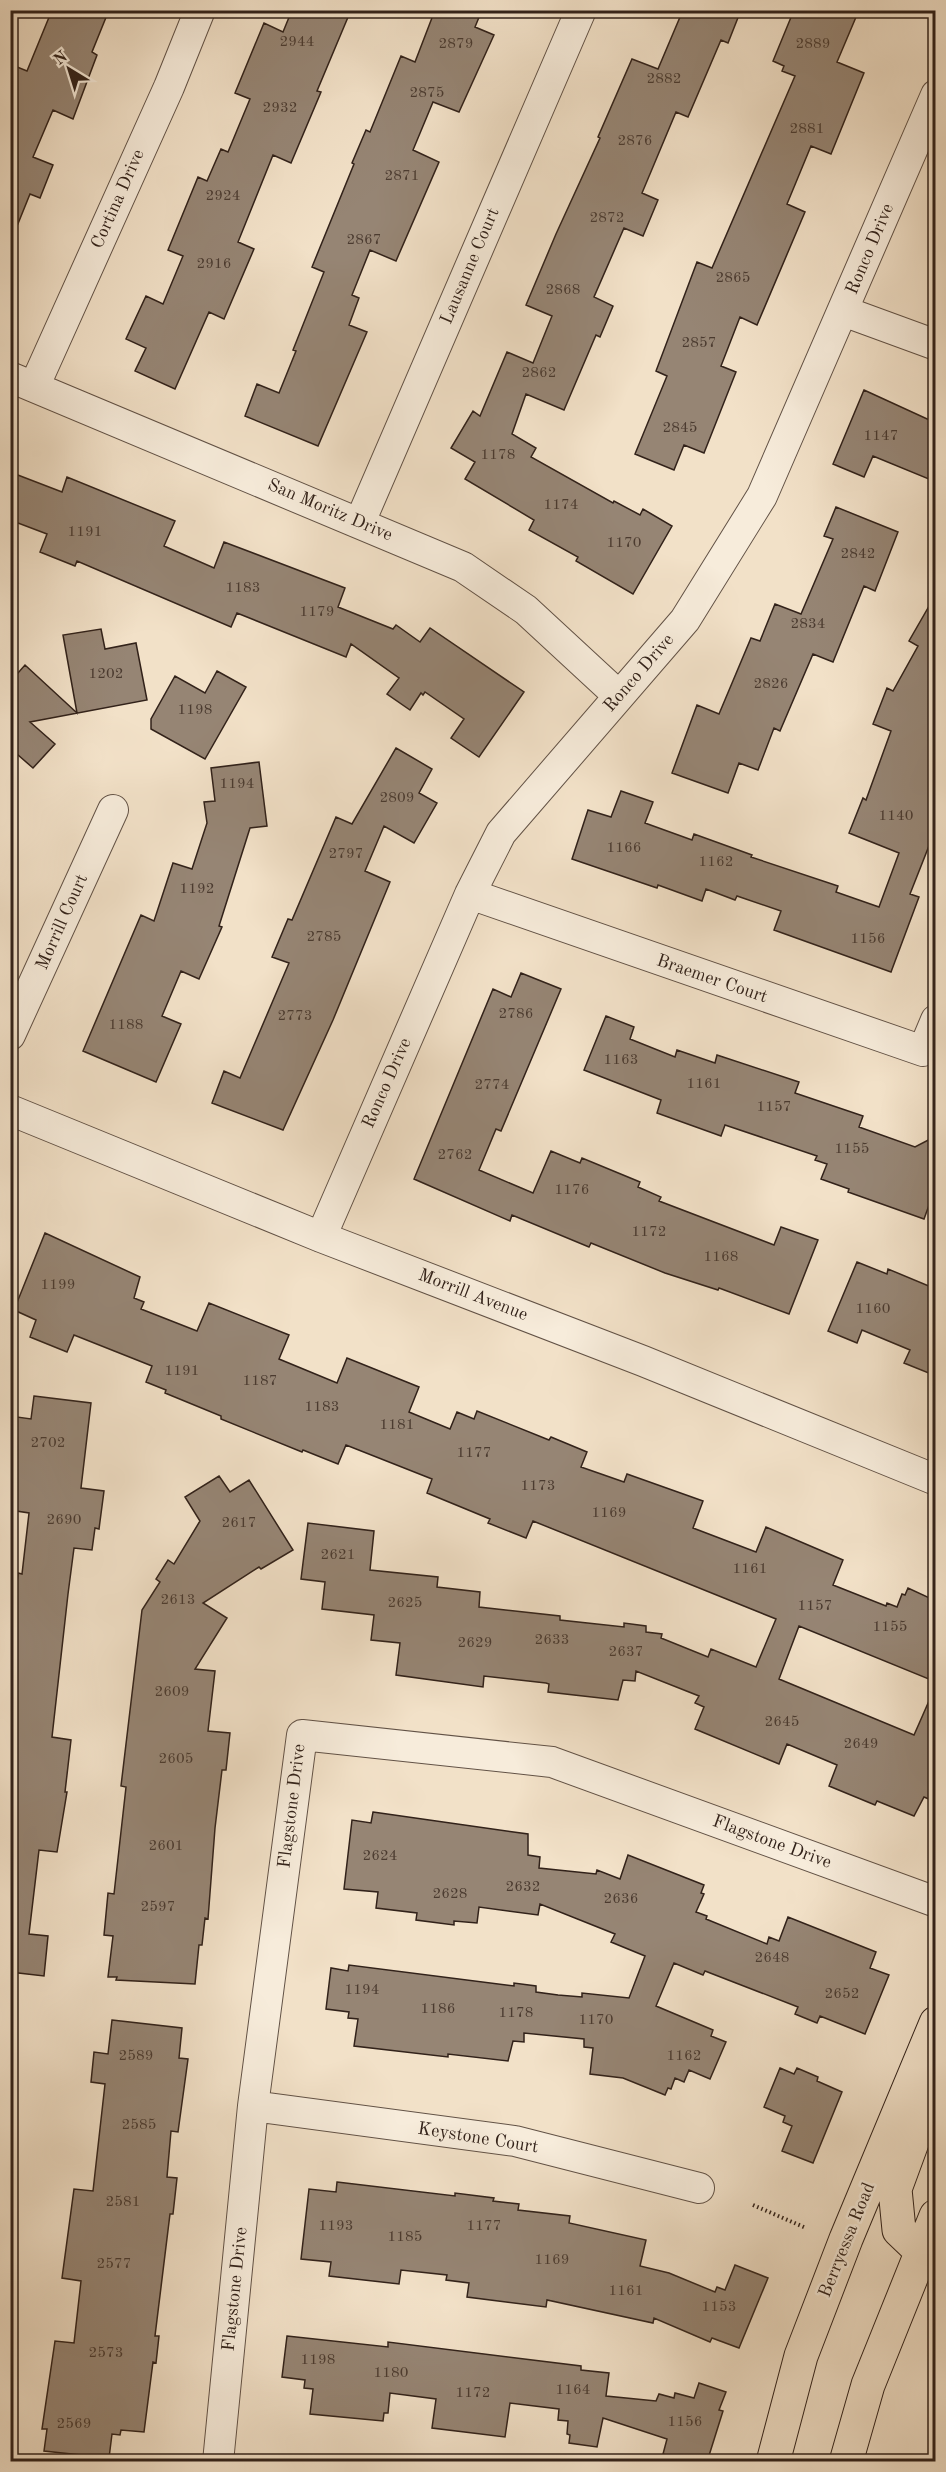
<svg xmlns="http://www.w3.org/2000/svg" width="946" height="2472" font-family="'Old Standard TT',serif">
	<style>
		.building { fill: #968574; stroke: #32221a; stroke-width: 1.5 }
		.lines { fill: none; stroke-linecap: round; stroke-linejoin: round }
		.minor-casing { stroke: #625246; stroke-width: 32 }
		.major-casing { stroke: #32221a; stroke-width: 35 }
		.path { stroke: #32221a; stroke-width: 4; stroke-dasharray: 1.5 3; stroke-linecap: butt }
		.minor { stroke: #f7ecdb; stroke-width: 30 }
		.major { stroke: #f2e1c8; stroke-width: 33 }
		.labels { text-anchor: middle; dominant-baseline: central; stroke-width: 5; stroke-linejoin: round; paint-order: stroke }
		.number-label { font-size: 15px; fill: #4b3b30 }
		.street-label { font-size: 18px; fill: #32221a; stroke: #f7ecdb }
	</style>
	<rect width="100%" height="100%" fill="#f2e1c8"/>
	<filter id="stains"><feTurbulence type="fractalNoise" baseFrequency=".00333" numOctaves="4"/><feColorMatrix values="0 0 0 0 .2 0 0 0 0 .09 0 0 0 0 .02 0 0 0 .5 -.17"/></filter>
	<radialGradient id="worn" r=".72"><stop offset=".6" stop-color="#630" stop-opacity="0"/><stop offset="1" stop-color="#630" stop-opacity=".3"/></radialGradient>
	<path class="building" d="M 52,10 L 109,10 L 92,52 L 97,55 L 73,119 L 53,110 L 33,157 L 53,165 L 40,198 L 30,194 L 11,241 L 10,64 L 27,71 Z
		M 292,10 L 351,10 L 317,91 L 321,92 L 291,163 L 273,155 L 238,242 L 254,249 L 224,319 L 209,312 L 175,389 L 135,371 L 146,348 L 126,339 L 146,296 L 163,304 L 183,256 L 168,250 L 198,177 L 207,181 L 221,149 L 228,152 L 250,99 L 235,93 L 264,23 L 283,32 Z
		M 435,10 L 482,10 L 475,27 L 494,35 L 459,112 L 433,102 L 413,150 L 439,162 L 396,261 L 370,250 L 352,295 L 359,298 L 349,325 L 367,332 L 318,446 L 245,416 L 257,384 L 279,393 L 296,351 L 293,350 L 324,272 L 312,267 L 354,164 L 352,163 L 366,130 L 370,132 L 401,56 L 415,62 Z
		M 683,10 L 741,10 L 728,43 L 721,40 L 688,117 L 676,112 L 642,193 L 658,200 L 643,236 L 624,228 L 594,297 L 613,306 L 600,337 L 596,335 L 564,410 L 526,394 L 512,434 L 536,448 L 531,457 L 613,503 L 614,501 L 640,515 L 643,509 L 672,526 L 633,594 L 576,561 L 578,557 L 529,530 L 534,520 L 465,479 L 475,462 L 451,448 L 473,411 L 480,416 L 507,352 L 533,363 L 552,316 L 526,305 L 556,234 L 600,138 L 598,137 L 632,59 L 658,69 Z
		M 794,10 L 859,10 L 837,62 L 864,73 L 831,154 L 811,146 L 787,204 L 805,212 L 757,325 L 740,317 L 721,366 L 736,372 L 704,453 L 684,445 L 674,470 L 635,454 L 667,376 L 656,371 L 697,262 L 712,268 L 795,76 L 782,71 L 784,66 L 773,61 Z
		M 864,390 L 936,423 L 936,482 L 873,456 L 864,477 L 833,464 Z
		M 10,472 L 62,492 L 67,477 L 175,521 L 164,546 L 214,568 L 224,542 L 345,588 L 338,607 L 393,629 L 396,625 L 420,642 L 430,628 L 524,692 L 479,757 L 451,738 L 464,719 L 425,692 L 423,695 L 421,693 L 410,710 L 387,694 L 399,678 L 351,644 L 346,657 L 237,613 L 231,627 L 77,561 L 75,566 L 40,552 L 47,534 L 10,520 Z
		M 836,507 L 898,532 L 875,591 L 864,586 L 833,662 L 813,654 L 780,731 L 774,728 L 758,770 L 739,763 L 728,793 L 672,773 L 697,705 L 719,714 L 751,638 L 760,641 L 775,604 L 801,614 L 833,539 L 824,536 Z
		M 936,594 L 936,828 L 910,894 L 919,897 L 891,972 L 774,930 L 781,911 L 737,896 L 735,900 L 706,889 L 702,901 L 658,885 L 657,888 L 572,859 L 588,810 L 611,817 L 621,791 L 653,802 L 645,823 L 692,840 L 694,834 L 752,855 L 751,857 L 838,886 L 836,892 L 879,907 L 899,853 L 849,833 L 863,798 L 866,800 L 891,731 L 873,724 L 887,688 L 893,691 L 918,646 L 909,641 Z
		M 101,629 L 105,649 L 136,643 L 147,700 L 30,722 L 55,744 L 33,768 L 10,748 L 10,682 L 25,665 L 77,713 L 63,635 Z
		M 217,671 L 246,687 L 205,759 L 151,729 L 151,719 L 175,676 L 205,693 Z
		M 396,748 L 432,769 L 419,793 L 437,803 L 414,843 L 384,826 L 365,871 L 390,882 L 333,1020 L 283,1130 L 212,1103 L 224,1071 L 240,1078 L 289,963 L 272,957 L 288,919 L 292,920 L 336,817 L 352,824 Z
		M 259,762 L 267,826 L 250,828 L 219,926 L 222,927 L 199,979 L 181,971 L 162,1016 L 181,1024 L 156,1082 L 83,1051 L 141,915 L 154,921 L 173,863 L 192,869 L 207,823 L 204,802 L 215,801 L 211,768 Z
		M 521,973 L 561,989 L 501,1131 L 496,1129 L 479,1170 L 533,1193 L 551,1151 L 580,1163 L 582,1158 L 640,1182 L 638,1187 L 661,1197 L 659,1201 L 774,1245 L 781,1227 L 818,1240 L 789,1314 L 719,1288 L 718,1290 L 665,1273 L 591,1243 L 589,1247 L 512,1215 L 510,1221 L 414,1179 L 493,989 L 511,997 Z
		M 606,1016 L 634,1027 L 630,1039 L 675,1057 L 677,1050 L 715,1063 L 717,1055 L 799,1082 L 795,1093 L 863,1116 L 859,1127 L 915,1147 L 936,1136 L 936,1186 L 924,1219 L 848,1192 L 849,1189 L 821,1179 L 827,1164 L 815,1160 L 817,1156 L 725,1125 L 721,1136 L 657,1113 L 661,1100 L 584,1070 Z
		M 45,1233 L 140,1277 L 134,1298 L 144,1302 L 141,1309 L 197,1331 L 209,1303 L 289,1335 L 279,1359 L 337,1383 L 347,1358 L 419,1387 L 409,1412 L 450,1429 L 457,1412 L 474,1419 L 477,1411 L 549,1440 L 551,1437 L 587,1452 L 581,1467 L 624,1482 L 627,1474 L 703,1501 L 693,1528 L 756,1552 L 766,1527 L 843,1560 L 833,1585 L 886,1606 L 887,1603 L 897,1607 L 902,1594 L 905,1595 L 908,1588 L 934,1600 L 931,1606 L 936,1608 L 936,1682 L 799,1626 L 779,1679 L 914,1735 L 936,1685 L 936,1802 L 924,1797 L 914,1816 L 877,1801 L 875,1805 L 829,1786 L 837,1765 L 787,1744 L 779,1764 L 695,1729 L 704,1707 L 695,1703 L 699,1696 L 636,1671 L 635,1681 L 623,1680 L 618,1700 L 548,1692 L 549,1684 L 546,1683 L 484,1676 L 483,1687 L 396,1675 L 400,1643 L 371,1640 L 374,1615 L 322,1609 L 325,1582 L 301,1579 L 308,1523 L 374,1531 L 370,1570 L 438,1577 L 437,1587 L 480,1592 L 479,1607 L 560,1616 L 560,1620 L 624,1627 L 624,1623 L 646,1626 L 646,1632 L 662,1634 L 661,1638 L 708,1657 L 711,1649 L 756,1667 L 776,1619 L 533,1521 L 526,1538 L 488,1523 L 490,1519 L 427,1493 L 432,1479 L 346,1445 L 338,1464 L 303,1450 L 302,1452 L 221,1419 L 221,1416 L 165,1393 L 166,1390 L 146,1382 L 152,1366 L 74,1335 L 67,1352 L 30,1337 L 36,1320 L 14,1310 Z
		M 857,1262 L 887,1274 L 888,1269 L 936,1289 L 936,1376 L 904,1363 L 910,1350 L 862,1330 L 857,1343 L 828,1331 Z
		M 34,1396 L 91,1403 L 81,1488 L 104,1491 L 99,1529 L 95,1528 L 92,1550 L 74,1548 L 68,1594 L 52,1737 L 71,1740 L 65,1792 L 67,1792 L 57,1852 L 39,1850 L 29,1934 L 48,1936 L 44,1976 L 10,1972 L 10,1582 L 17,1583 L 18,1573 L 22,1574 L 29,1513 L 10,1510 L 10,1416 L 31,1419 Z
		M 219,1476 L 230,1492 L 249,1480 L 293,1550 L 261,1569 L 259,1567 L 203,1603 L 227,1618 L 195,1669 L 215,1671 L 208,1731 L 230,1733 L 226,1770 L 222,1770 L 215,1828 L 208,1919 L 205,1918 L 202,1945 L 199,1945 L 195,1984 L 116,1980 L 117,1977 L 108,1977 L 113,1936 L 104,1935 L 108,1893 L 114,1894 L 126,1787 L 121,1786 L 142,1610 L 160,1582 L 156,1579 L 168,1560 L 174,1564 L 200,1521 L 185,1497 Z
		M 373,1812 L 528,1834 L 528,1855 L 540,1857 L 539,1868 L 596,1874 L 597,1870 L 620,1879 L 628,1855 L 704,1885 L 701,1893 L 704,1894 L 696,1912 L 707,1916 L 706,1919 L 767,1944 L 769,1937 L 779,1941 L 788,1917 L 876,1952 L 870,1968 L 889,1975 L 865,2034 L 820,2016 L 817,2023 L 795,2014 L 798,2007 L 705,1971 L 703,1975 L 674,1963 L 656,2006 L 713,2030 L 711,2036 L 726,2042 L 710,2079 L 689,2070 L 684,2082 L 675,2078 L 671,2089 L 668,2088 L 665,2095 L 623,2078 L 590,2074 L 593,2048 L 584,2047 L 584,2039 L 524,2033 L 524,2042 L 513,2041 L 508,2061 L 448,2054 L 448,2057 L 354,2046 L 358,2019 L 348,2018 L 349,2012 L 326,2009 L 331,1968 L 348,1971 L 349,1965 L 514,1986 L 514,1983 L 536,1986 L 536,1992 L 558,1995 L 582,1997 L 582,1993 L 629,1998 L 645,1956 L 611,1942 L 615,1934 L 540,1904 L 538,1915 L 479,1907 L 477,1923 L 454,1921 L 454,1925 L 416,1920 L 417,1913 L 376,1908 L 378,1892 L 344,1889 L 352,1820 L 371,1823 Z
		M 112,2020 L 182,2028 L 179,2058 L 188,2059 L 178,2132 L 171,2131 L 167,2177 L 177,2178 L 173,2214 L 170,2214 L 155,2336 L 159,2336 L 156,2363 L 153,2362 L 144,2432 L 121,2430 L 120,2435 L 112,2434 L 109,2458 L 44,2451 L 47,2429 L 42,2429 L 55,2341 L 74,2343 L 81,2281 L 62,2278 L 74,2189 L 93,2191 L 105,2084 L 91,2082 L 94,2052 L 108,2054 Z
		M 780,2068 L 794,2074 L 797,2068 L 818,2077 L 817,2081 L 842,2092 L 813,2163 L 782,2151 L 792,2126 L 783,2122 L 785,2116 L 764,2107 Z
		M 337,2182 L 455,2196 L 455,2193 L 494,2198 L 493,2201 L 519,2204 L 518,2210 L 570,2216 L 569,2223 L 646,2240 L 640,2266 L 669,2273 L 715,2292 L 717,2287 L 725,2290 L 735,2265 L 768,2278 L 739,2348 L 712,2338 L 710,2342 L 654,2318 L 653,2323 L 547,2300 L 546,2307 L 467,2297 L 469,2283 L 446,2280 L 447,2275 L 401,2270 L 399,2284 L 329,2276 L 331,2262 L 301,2259 L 309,2189 L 336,2192 Z
		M 287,2336 L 388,2347 L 388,2342 L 581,2366 L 581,2370 L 609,2373 L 606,2396 L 656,2401 L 659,2394 L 674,2398 L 675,2393 L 694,2398 L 699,2383 L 726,2392 L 719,2410 L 723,2411 L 707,2462 L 670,2462 L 672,2457 L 663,2454 L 667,2439 L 603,2418 L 597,2447 L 569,2443 L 570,2435 L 567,2434 L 568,2421 L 558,2420 L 559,2409 L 510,2403 L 505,2437 L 432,2428 L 436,2399 L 390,2393 L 388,2413 L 384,2413 L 383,2421 L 310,2414 L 313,2389 L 304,2388 L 305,2380 L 282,2377 Z"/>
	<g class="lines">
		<defs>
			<path id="minor" d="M 843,311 L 936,345
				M 10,377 L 463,567 L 526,610 L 619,696
				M 34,387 L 169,87 L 200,10
				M 360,522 L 581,10
				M 470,894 L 923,1051 L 936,1020
				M 10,1035 L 113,810
				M 10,1110 L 321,1237 L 643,1361 L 936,1480
				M 321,1237 L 470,894 L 501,833 L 685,620 L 762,496 L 936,95
				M 253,2106 L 515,2141 L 699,2188
				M 218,2462 L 253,2106 L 302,1735 L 552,1762 L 936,1902"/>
			<path id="major" d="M 921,2251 L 899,2230 L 895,2189 L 935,2080
				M 773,2462 L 801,2356 L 846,2239 L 936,2023
				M 846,2462 L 868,2385 L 936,2216"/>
		</defs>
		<use href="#minor" class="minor-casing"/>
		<use href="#major" class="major-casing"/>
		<path class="path" d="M 753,2205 L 806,2228"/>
		<use href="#minor" class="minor"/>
		<use href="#major" class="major"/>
	</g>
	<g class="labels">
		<g class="number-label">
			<text x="297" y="42">2944</text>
			<text x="456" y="44">2879</text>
			<text x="813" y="44">2889</text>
			<text x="664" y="79">2882</text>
			<text x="427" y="93">2875</text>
			<text x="280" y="108">2932</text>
			<text x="807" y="129">2881</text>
			<text x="635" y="141">2876</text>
			<text x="402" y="176">2871</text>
			<text x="223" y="196">2924</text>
			<text x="607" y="218">2872</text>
			<text x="364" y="240">2867</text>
			<text x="214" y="264">2916</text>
			<text x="733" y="278">2865</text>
			<text x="563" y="290">2868</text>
			<text x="699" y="343">2857</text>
			<text x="539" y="373">2862</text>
			<text x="680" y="428">2845</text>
			<text x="881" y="436">1147</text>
			<text x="498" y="455">1178</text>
			<text x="561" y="505">1174</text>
			<text x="85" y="532">1191</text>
			<text x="624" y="543">1170</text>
			<text x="858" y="554">2842</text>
			<text x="243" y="588">1183</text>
			<text x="317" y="612">1179</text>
			<text x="808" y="624">2834</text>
			<text x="106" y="674">1202</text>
			<text x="771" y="684">2826</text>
			<text x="195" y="710">1198</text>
			<text x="237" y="784">1194</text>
			<text x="397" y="798">2809</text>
			<text x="896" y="816">1140</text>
			<text x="624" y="848">1166</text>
			<text x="346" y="854">2797</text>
			<text x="716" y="862">1162</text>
			<text x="197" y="889">1192</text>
			<text x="324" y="937">2785</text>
			<text x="868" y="939">1156</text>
			<text x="516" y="1014">2786</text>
			<text x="295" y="1016">2773</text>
			<text x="126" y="1025">1188</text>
			<text x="621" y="1060">1163</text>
			<text x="704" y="1084">1161</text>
			<text x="492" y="1085">2774</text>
			<text x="774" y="1107">1157</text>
			<text x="852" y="1149">1155</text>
			<text x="455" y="1155">2762</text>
			<text x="572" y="1190">1176</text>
			<text x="649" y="1232">1172</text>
			<text x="721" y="1257">1168</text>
			<text x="58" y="1285">1199</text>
			<text x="873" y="1309">1160</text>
			<text x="182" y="1371">1191</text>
			<text x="260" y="1381">1187</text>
			<text x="322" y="1407">1183</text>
			<text x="397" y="1425">1181</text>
			<text x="48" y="1443">2702</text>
			<text x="474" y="1453">1177</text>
			<text x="538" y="1486">1173</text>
			<text x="609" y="1513">1169</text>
			<text x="64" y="1520">2690</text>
			<text x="239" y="1523">2617</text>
			<text x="338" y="1555">2621</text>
			<text x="750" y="1569">1161</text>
			<text x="178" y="1600">2613</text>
			<text x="405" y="1603">2625</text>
			<text x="815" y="1606">1157</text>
			<text x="890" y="1627">1155</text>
			<text x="552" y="1640">2633</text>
			<text x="475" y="1643">2629</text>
			<text x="626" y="1652">2637</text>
			<text x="172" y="1692">2609</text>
			<text x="782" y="1722">2645</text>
			<text x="861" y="1744">2649</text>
			<text x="176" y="1759">2605</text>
			<text x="166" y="1846">2601</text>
			<text x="380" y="1856">2624</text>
			<text x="523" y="1887">2632</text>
			<text x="450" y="1894">2628</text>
			<text x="621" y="1899">2636</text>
			<text x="158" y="1907">2597</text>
			<text x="772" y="1958">2648</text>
			<text x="362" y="1990">1194</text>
			<text x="842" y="1994">2652</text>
			<text x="438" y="2009">1186</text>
			<text x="516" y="2013">1178</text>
			<text x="596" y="2020">1170</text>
			<text x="136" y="2056">2589</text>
			<text x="684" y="2056">1162</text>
			<text x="139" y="2125">2585</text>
			<text x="123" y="2202">2581</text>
			<text x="336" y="2226">1193</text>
			<text x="484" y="2226">1177</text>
			<text x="405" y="2237">1185</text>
			<text x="552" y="2260">1169</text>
			<text x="114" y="2264">2577</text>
			<text x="626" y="2291">1161</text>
			<text x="719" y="2307">1153</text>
			<text x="106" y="2353">2573</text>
			<text x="318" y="2360">1198</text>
			<text x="391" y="2373">1180</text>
			<text x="573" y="2390">1164</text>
			<text x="473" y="2393">1172</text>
			<text x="685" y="2422">1156</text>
			<text x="74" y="2424">2569</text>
		</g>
		<g class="street-label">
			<text transform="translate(118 199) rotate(-66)">Cortina Drive</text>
			<text transform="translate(870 249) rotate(-67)">Ronco Drive</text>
			<text transform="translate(470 266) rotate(-67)">Lausanne Court</text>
			<text transform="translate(330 510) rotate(23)">San Moritz Drive</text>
			<text transform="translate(639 673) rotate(-49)">Ronco Drive</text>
			<text transform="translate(62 922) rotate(-66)">Morrill Court</text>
			<text transform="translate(712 979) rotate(19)">Braemer Court</text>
			<text transform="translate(387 1083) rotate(-66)">Ronco Drive</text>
			<text transform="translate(473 1295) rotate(21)">Morrill Avenue</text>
			<text transform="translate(292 1806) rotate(-83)">Flagstone Drive</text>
			<text transform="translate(772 1842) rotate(20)">Flagstone Drive</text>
			<text transform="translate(478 2138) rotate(9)">Keystone Court</text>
			<text transform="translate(847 2240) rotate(-68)">Berryessa Road</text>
			<text transform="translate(235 2289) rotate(-84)">Flagstone Drive</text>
		</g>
	</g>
	<rect width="946" height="2472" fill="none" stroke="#f2e1c8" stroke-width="36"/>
	<rect x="12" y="12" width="922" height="2448" fill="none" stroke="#32221a" stroke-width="3"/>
	<rect x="18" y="18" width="910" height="2436" fill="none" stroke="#32221a" stroke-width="1.5"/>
	<g transform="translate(69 69) rotate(322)" stroke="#f7ecdb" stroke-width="4.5" paint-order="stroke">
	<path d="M0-4.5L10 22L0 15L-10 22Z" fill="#32221a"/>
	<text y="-9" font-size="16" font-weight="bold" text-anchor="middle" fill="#32221a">N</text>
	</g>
	<rect width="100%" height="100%" filter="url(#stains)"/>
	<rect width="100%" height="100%" fill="url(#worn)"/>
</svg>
